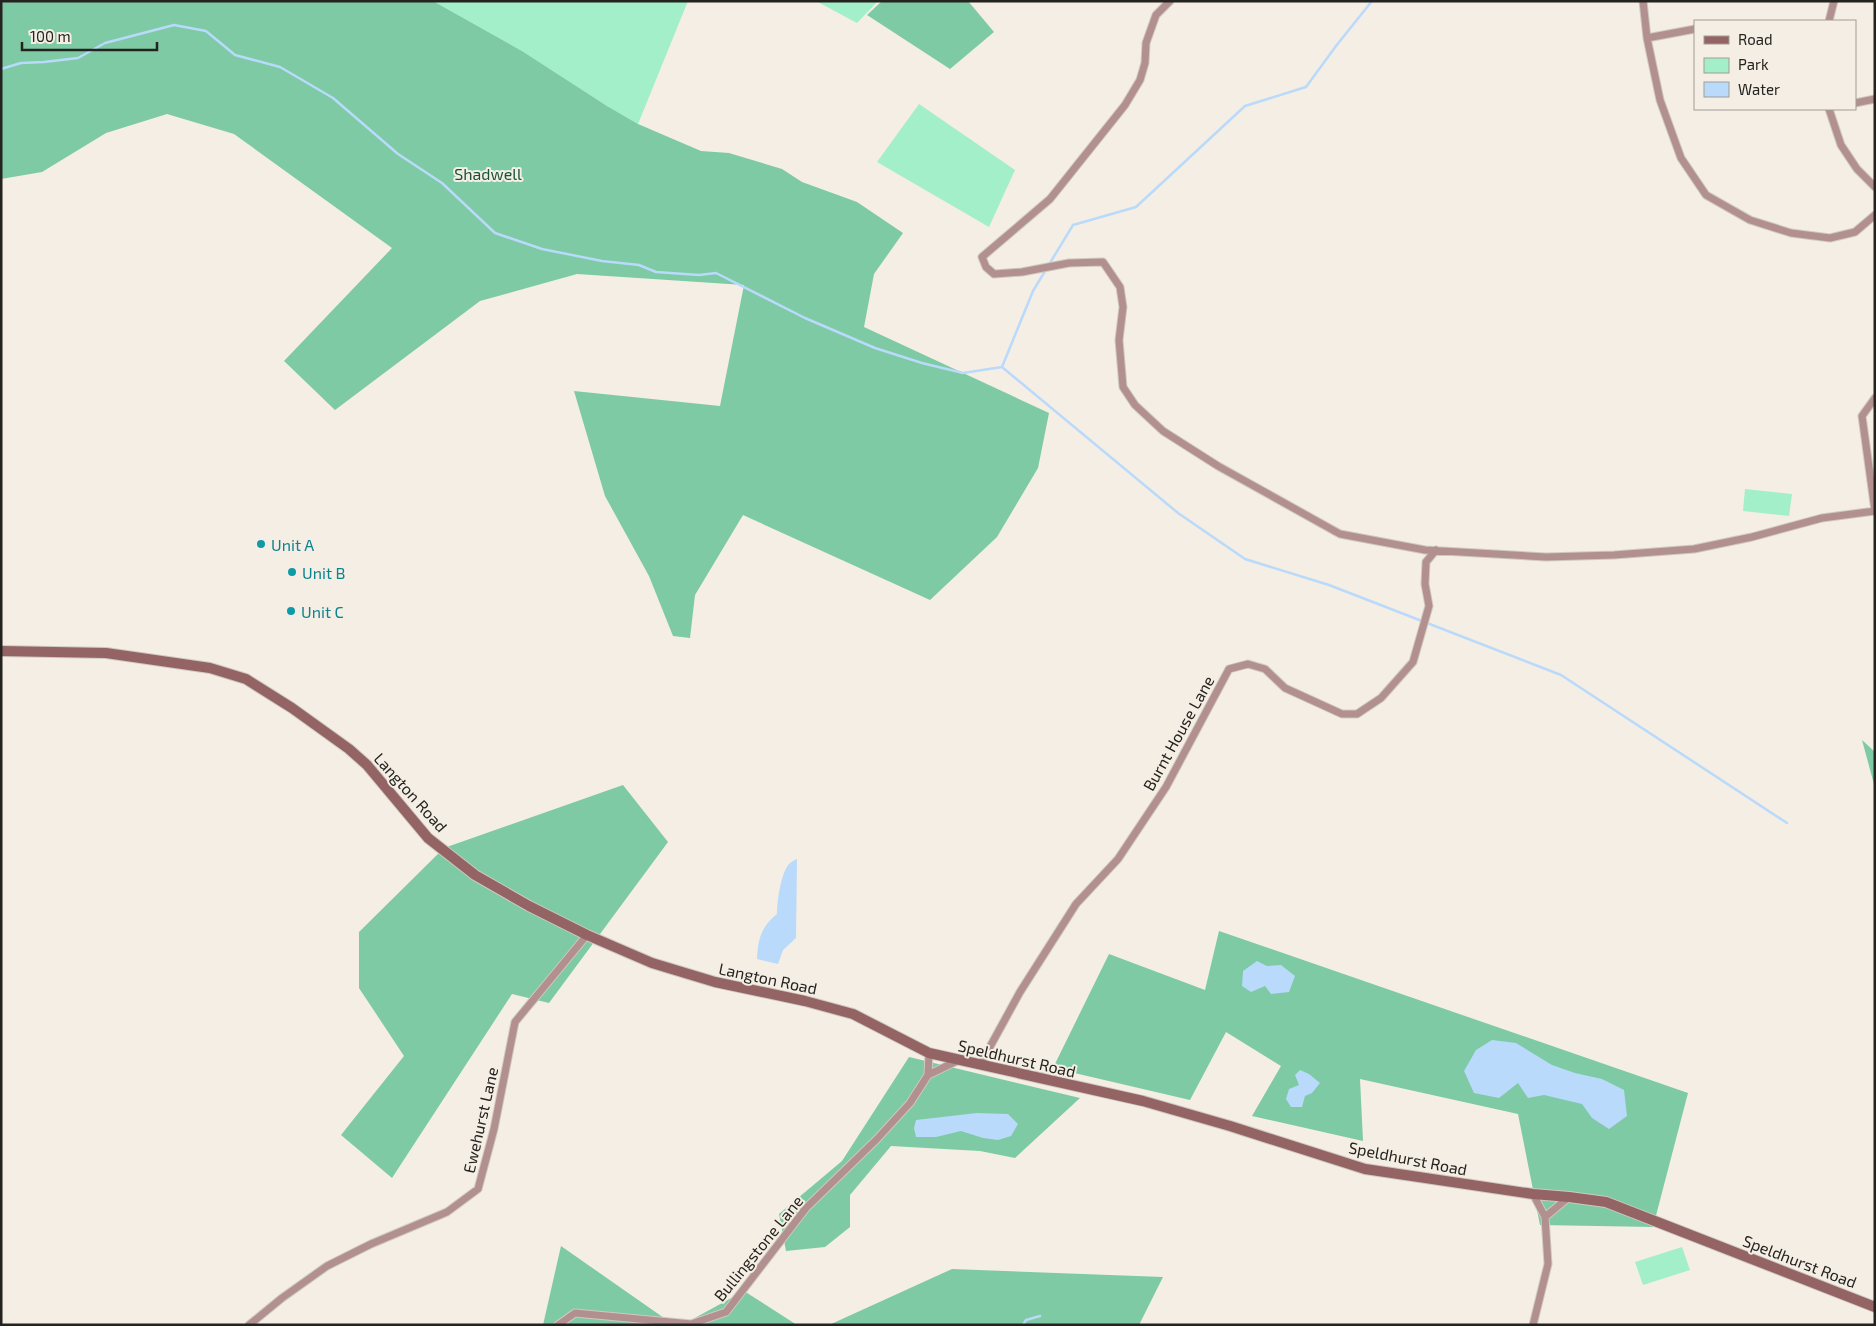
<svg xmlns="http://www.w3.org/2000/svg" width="1876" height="1326" font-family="'Exo 2',sans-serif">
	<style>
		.green { fill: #a2efc9 }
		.forest { fill: #7dcaa5 }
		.water { fill: #b9dafa }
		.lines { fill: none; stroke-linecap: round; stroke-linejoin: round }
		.stream { stroke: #b9dafa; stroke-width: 2.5 }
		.street-casing { stroke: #cfc9c1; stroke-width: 9 }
		.secondary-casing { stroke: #cfc9c1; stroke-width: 12 }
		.street { stroke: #b39090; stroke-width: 7 }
		.secondary { stroke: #946363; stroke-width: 10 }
		.culture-dot { fill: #0f9aa8; stroke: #f4eee5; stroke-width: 2 }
		.labels { text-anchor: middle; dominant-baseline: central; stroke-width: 4; stroke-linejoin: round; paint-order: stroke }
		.park-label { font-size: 16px; fill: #155239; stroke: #f4eee5 }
		.culture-label { font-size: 16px; fill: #0d838f; stroke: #f4eee5; text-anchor: start }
		.street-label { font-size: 16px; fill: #25231f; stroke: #f4eee5 }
	</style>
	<rect width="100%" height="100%" fill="#f4eee5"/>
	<path class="green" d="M 433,1 L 688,1 L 638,124 L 607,106 L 522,51 Z
		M 816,1 L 878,1 L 857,23 Z
		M 919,104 L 1015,170 L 989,227 L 877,162 Z
		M 1745,489 L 1792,494 L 1789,516 L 1743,511 Z
		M 1682,1247 L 1690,1270 L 1643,1285 L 1635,1262 Z"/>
	<path class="forest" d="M 1,1 L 433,1 L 522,51 L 607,106 L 638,124 L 701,151 L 729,153 L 782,169 L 802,182 L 857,202 L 903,233 L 874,274 L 864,327 L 1049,413 L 1038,468 L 997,537 L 930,600 L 743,515 L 695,595 L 690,638 L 673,636 L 649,576 L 605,496 L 574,391 L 720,406 L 744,285 L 577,274 L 480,301 L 335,410 L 284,361 L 392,248 L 234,134 L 167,114 L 106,133 L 42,172 L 1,179 Z
		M 882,1 L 968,1 L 994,32 L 950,69 L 867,15 Z
		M 1862,740 L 1875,752 L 1875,788 Z
		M 623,785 L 668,842 L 549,1003 L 512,994 L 392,1178 L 341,1135 L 404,1056 L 359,988 L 359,932 L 444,848 Z
		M 1219,931 L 1688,1093 L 1653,1227 L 1540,1225 L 1518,1114 L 1360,1079 L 1363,1141 L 1252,1116 L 1281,1066 L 1226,1032 L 1190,1100 L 1053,1068 L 1109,954 L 1205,990 Z
		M 909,1057 L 1080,1098 L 1015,1158 L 980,1151 L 891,1146 L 850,1195 L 850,1227 L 825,1247 L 786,1251 L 779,1214 L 842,1161 Z
		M 561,1246 L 674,1325 L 543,1325 Z
		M 952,1269 L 1163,1277 L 1139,1325 L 829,1325 Z
		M 744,1291 L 797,1325 L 682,1325 Z"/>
	<path class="water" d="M 797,859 L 796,938 L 783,950 L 778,964 L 757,959 C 758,939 761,927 777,914 C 777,902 781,871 790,863 C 792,861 795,860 797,859 Z
		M 1257,961 L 1267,966 L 1281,965 L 1295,976 L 1289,992 L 1271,994 L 1265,986 L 1251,992 L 1242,986 L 1243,971 Z
		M 1492,1040 L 1516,1043 L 1552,1065 L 1575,1073 L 1602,1079 L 1624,1090 L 1627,1116 L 1609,1129 L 1592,1118 L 1582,1104 L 1544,1095 L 1528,1098 L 1518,1083 L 1499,1098 L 1474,1093 L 1464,1071 L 1476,1050 Z
		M 1300,1070 L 1309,1074 L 1320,1083 L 1312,1093 L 1305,1096 L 1302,1107 L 1291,1107 L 1286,1099 L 1289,1089 L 1299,1085 L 1295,1075 Z
		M 977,1113 L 1008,1114 L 1018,1124 L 1011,1136 L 998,1140 L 983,1138 L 961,1131 L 936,1137 L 916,1137 L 914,1128 L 916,1120 Z"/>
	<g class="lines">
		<path class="stream" d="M 1372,1 L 1336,46 L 1306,87 L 1245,106 L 1136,207 L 1073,225 L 1033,291 L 1002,367 L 1178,513 L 1245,559 L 1329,585 L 1561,675 L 1787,823
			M 1,69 L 21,63 L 44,62 L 78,58 L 105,43 L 174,25 L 206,31 L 235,55 L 280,67 L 333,98 L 398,154 L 442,183 L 495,233 L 542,249 L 602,261 L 639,265 L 656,272 L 699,275 L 716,273 L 805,318 L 875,348 L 922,363 L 963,373 L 1002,367
			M 1023,1325 L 1026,1320 L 1040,1316"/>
		<defs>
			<path id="street" d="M 1170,1 L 1156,15 L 1146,43 L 1145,63 L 1140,80 L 1125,105 L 1050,199 L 982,257 L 986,267 L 994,274 L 1022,272 L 1069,263 L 1103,262 L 1120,287 L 1123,307 L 1119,340 L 1123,387 L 1135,405 L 1163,431 L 1218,466 L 1340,534 L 1425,550 L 1546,557 L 1614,555 L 1694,549 L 1752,537 L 1822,518 L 1875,511
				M 1643,1 L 1647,38 L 1660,100 L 1681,158 L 1706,195 L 1750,220 L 1791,233 L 1830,238 L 1855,232 L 1875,215
				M 1829,21 L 1834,1
				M 1647,38 L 1695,29
				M 1855,103 L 1875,99
				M 1829,109 L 1841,145 L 1857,169 L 1875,187
				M 1875,511 L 1862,416 L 1875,398
				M 980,1065 L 1020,992 L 1076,904 L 1118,859 L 1166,787 L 1229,669 L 1248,664 L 1265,669 L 1285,688 L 1342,714 L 1357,714 L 1381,698 L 1413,662 L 1429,606 L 1425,584 L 1426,562 L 1436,550
				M 928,1075 L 959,1060
				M 1545,1217 L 1569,1197
				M 249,1325 L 282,1298 L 327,1266 L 371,1244 L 447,1212 L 478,1189 L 494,1129 L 515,1022 L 587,935
				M 558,1325 L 575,1313 L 691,1324 L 726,1312 L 806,1208 L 877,1139 L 910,1103 L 928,1075 L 929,1053
				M 1533,1325 L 1548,1264 L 1545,1217 L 1533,1194"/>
			<path id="secondary" d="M 1,651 L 106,653 L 210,668 L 246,679 L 292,708 L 349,749 L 367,765 L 428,838 L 475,875 L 529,906 L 587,935 L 652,963 L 715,982 L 805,1001 L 853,1014 L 929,1053 L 1143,1101 L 1230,1126 L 1365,1169 L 1533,1194 L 1569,1197 L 1606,1202 L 1875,1307"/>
		</defs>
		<use href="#street" class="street-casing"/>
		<use href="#secondary" class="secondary-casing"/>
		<use href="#street" class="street"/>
		<use href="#secondary" class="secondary"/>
	</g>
	<g class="culture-dot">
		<circle cx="261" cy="544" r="5"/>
		<circle cx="292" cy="572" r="5"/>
		<circle cx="291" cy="611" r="5"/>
	</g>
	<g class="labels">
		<g class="park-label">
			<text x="488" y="173">Shadwell</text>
		</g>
		<g class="culture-label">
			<text x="271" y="544">Unit A</text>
			<text x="302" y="572">Unit B</text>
			<text x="301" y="611">Unit C</text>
		</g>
		<g class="street-label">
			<text transform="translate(1178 733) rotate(-61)">Burnt House Lane</text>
			<text transform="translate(411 792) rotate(48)">Langton Road</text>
			<text transform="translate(768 978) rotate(12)">Langton Road</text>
			<text transform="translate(1017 1058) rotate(13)">Speldhurst Road</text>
			<text transform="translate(480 1120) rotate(-77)">Ewehurst Lane</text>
			<text transform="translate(1408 1158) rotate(11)">Speldhurst Road</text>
			<text transform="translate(758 1248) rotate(-51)">Bullingstone Lane</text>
			<text transform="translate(1800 1261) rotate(21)">Speldhurst Road</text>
		</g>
	</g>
	<rect width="1876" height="1326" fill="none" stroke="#25231f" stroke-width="5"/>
	<rect x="1694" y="20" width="162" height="90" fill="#f4eee5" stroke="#a19d96"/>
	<rect x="1704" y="36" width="25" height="8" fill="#946363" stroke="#a19d96"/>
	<text x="1738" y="45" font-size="15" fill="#25231f">Road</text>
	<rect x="1704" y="58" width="25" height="15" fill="#a2efc9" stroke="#a19d96"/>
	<text x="1738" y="70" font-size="15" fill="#25231f">Park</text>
	<rect x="1704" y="82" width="25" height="15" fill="#b9dafa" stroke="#a19d96"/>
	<text x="1738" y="95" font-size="15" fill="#25231f">Water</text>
	<path d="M22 42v8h135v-8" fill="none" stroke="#25231f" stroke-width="2.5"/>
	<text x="30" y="42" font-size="15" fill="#25231f" stroke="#f4eee5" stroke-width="4" paint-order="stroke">100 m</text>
</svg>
